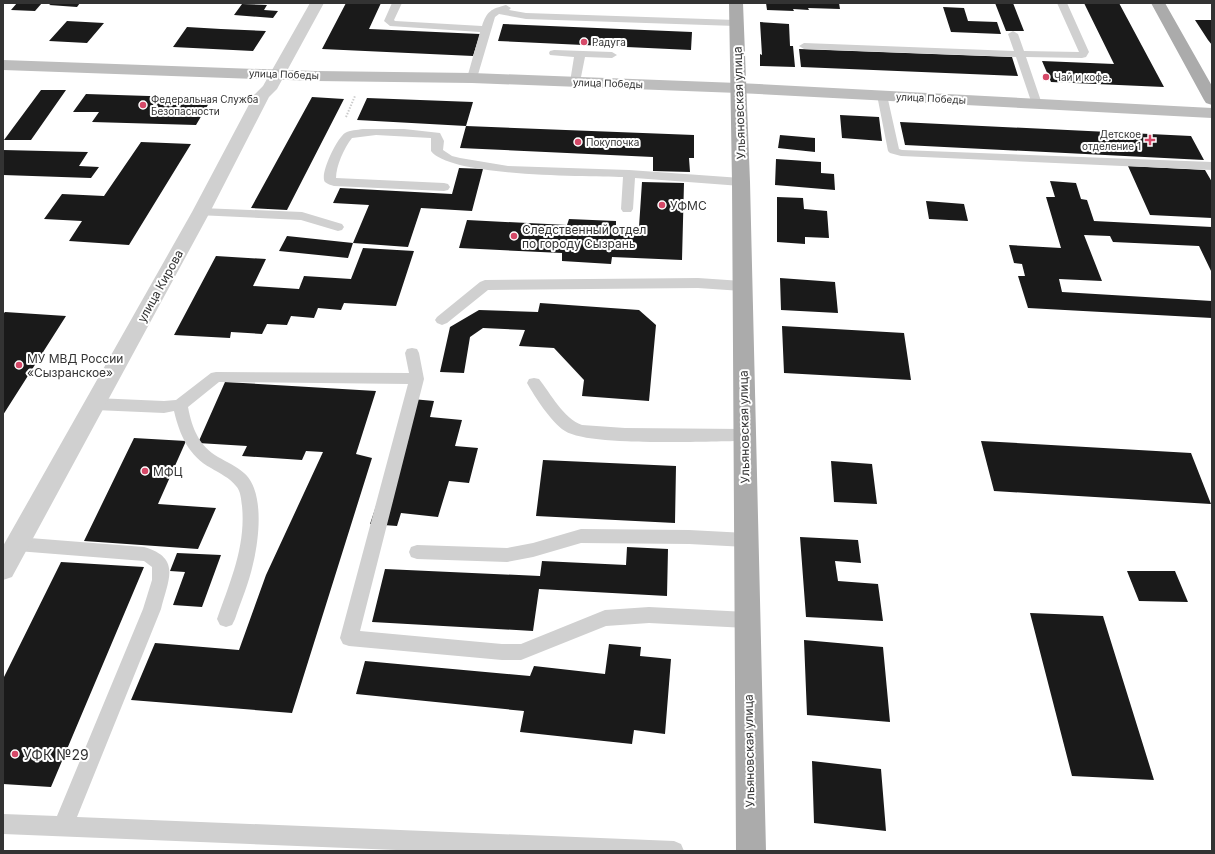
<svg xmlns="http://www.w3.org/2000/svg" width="1215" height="854" font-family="Inter,sans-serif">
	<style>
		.building { fill: #1a1a1a }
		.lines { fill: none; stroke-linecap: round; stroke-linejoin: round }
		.path { stroke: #cacaca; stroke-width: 2; stroke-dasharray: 1.5 1.5; stroke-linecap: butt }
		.service { fill: #d0d0d0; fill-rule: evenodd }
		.tertiary { fill: #d0d0d0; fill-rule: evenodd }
		.secondary { fill: #bdbdbd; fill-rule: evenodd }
		.primary { fill: #ababab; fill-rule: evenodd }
		.poi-dot { fill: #d54968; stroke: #fff; stroke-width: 1.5 }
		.labels { text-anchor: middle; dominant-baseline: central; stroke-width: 4; stroke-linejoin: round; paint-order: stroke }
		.far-poi-label { font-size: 10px; fill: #333; stroke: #fff; text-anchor: start }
		.far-street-label { font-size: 10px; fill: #333; stroke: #fff }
		.street-label { font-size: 12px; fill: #333; stroke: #fff }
		.poi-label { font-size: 12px; fill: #333; stroke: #fff; text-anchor: start }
		.near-poi-label { font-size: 14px; fill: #333; stroke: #fff; text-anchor: start }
	</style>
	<rect width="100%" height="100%" fill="#fff"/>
	<path class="building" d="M 17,3 L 42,3 L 35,11 L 11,10 Z
		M 52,3 L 80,3 L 77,7 L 49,5 Z
		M 346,3 L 381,3 L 369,29 L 480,34 L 473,56 L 322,49 Z
		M 766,3 L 839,3 L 840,9 L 808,8 L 809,10 L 793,9 L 794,11 L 767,10 Z
		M 995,3 L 1013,3 L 1024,31 L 1006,31 Z
		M 1084,3 L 1119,3 L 1164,87 L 1051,82 L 1042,61 L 1114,64 Z
		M 242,4 L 267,5 L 264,10 L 278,11 L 273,18 L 234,15 Z
		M 943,7 L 964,8 L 968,21 L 997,22 L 1001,34 L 951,32 Z
		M 1195,20 L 1212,20 L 1212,45 L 1208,40 Z
		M 67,21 L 104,23 L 87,43 L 49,41 Z
		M 760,22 L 789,24 L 790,46 L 793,46 L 795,67 L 760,66 L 760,54 L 762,55 Z
		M 503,24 L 692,32 L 691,50 L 498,41 Z
		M 187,27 L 221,29 L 266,31 L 253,51 L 173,47 Z
		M 799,49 L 1012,57 L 1018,76 L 801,67 Z
		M 41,90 L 66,90 L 31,140 L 4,140 Z
		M 86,94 L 212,98 L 196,125 L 92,122 L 99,112 L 73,112 Z
		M 312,97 L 344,99 L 287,210 L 251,208 Z
		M 367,98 L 473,102 L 466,126 L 357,120 Z
		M 840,115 L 879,117 L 882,141 L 842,138 Z
		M 900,122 L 1191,136 L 1204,160 L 905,145 Z
		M 466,126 L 694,135 L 694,158 L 689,158 L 690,172 L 653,171 L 653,157 L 460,148 Z
		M 780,135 L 815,138 L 815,152 L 778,148 Z
		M 141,142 L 191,144 L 129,245 L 69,241 L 82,221 L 44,219 L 62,194 L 104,196 Z
		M 3,150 L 88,152 L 79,166 L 99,167 L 91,178 L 3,175 Z
		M 776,159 L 821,162 L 821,173 L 834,174 L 835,190 L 775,185 Z
		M 1128,166 L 1205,170 L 1212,182 L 1212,218 L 1150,215 Z
		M 459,168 L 483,169 L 472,211 L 421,208 L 408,247 L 353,243 L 369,205 L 333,203 L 340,188 L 452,194 Z
		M 1050,181 L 1076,183 L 1081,199 L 1087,200 L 1094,221 L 1212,227 L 1212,273 L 1199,246 L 1113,242 L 1110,236 L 1084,235 L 1102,281 L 1059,279 L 1062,292 L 1212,301 L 1212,318 L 1028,308 L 1018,276 L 1025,276 L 1022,264 L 1014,263 L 1009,245 L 1061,248 L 1046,197 L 1055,197 Z
		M 642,182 L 684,183 L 682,260 L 612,257 L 611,264 L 562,261 L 562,253 L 459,248 L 467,220 L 567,225 L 569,219 L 616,221 L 616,226 L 639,227 Z
		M 777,197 L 803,198 L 804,209 L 827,211 L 829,238 L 805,237 L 805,244 L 777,242 Z
		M 926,201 L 964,204 L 968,221 L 929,219 Z
		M 287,236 L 353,243 L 348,258 L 279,251 Z
		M 363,248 L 414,251 L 396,306 L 344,303 L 341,310 L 318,308 L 314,318 L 291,316 L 287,325 L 267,324 L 262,334 L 231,332 L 230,338 L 174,335 L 216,256 L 266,259 L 253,286 L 299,289 L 304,276 L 351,279 Z
		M 780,278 L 835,282 L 838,313 L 781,310 Z
		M 540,303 L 639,310 L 656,325 L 649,401 L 582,396 L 584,380 L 554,348 L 519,346 L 525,330 L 483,328 L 470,337 L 464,373 L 440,372 L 450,327 L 479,310 L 538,312 Z
		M 5,312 L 66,316 L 3,415 L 3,314 Z
		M 782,326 L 904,333 L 911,380 L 784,373 Z
		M 225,382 L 376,391 L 356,454 L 372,458 L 292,713 L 131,700 L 155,643 L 239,650 L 266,575 L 323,452 L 306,451 L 302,460 L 242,456 L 247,446 L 198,443 Z
		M 412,399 L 434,401 L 430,417 L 462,420 L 455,446 L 478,448 L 469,483 L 449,481 L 438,517 L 401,513 L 397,526 L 370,524 Z
		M 134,438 L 186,441 L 158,504 L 216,508 L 198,549 L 84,541 Z
		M 981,441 L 1191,453 L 1211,504 L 994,491 Z
		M 543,460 L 676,466 L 675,523 L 536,516 Z
		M 831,461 L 872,464 L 877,504 L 834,502 Z
		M 800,537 L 858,540 L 861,563 L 835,561 L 838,581 L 878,584 L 883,621 L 806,617 Z
		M 627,547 L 668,549 L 667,596 L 539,589 L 533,631 L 372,622 L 385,569 L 540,576 L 542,561 L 626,565 Z
		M 177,553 L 221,555 L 202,607 L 173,605 L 185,572 L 170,571 Z
		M 61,562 L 144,567 L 51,787 L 3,784 L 3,679 Z
		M 1127,571 L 1175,571 L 1188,602 L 1139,601 Z
		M 1030,613 L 1103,616 L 1154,780 L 1072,776 Z
		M 804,640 L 883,647 L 890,722 L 807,715 Z
		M 609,644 L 641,647 L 640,656 L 671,659 L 665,734 L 634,730 L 632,744 L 520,732 L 524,711 L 356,694 L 365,661 L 530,676 L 534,666 L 605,674 Z
		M 812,761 L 881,769 L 886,831 L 814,823 Z"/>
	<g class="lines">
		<path class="path" d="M 346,117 L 355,96"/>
		<path class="service" d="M 392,3 L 402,3 L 394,20 L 395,21 L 482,26 C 487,11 491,9 506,5 L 511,8 L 509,10 L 526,13 L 736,20 L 741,23 L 736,26 L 526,19 L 499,14 L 495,17 L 477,78 L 472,81 L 467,78 L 480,32 L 390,26 L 384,21 Z
			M 1057,3 L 1067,3 L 1089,52 L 1086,57 L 1082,58 L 1026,57 L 1042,104 L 1037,107 L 1032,104 L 1016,57 L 804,49 L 799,46 L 804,43 L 1014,51 L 1008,34 L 1013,31 L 1018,34 L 1024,51 L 1079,52 Z
			M 554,50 L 612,52 L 617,55 L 612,58 L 585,57 L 580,82 L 575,85 L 570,82 L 574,57 L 550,55 L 549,53 L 550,51 Z
			M 882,92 L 887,95 L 899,149 L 902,150 L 1212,162 L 1212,170 L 901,156 L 890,153 L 888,151 L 877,95 Z
			M 363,129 L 404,129 L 440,133 L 444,141 L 443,150 L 452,156 L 460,158 L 508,166 L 629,170 L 741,178 L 745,179 L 747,182 L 745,185 L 741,186 L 635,178 L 633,209 L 631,212 L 623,212 L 621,209 L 623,177 C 588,176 450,177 431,151 L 431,138 L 376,135 L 352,138 C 344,148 336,166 336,178 L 444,183 L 448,184 L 450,187 L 448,190 L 444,191 L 334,186 C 331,185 327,184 325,182 C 319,175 337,138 345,133 C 350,130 357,130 363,129 Z
			M 201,208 L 302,212 L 342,224 L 344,227 L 342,230 L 338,231 L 301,220 L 197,215 L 195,212 L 197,209 Z
			M 698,278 L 742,281 L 747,283 L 749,286 L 747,289 L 742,291 L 698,288 L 488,290 L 447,323 L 442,325 L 437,323 L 435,320 L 437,317 L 480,282 L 485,280 Z
			M 412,348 L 417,349 L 419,353 L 424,379 L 360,631 L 502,644 L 521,644 L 605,610 L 649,607 L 747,612 L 753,614 L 756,620 L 753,626 L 747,628 L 649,623 L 606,626 L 521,660 L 502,660 L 349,646 L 343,644 L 340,638 L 408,384 L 219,382 L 188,407 C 192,428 199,446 218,457 C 227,462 236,466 244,473 C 265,491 259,540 253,564 C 249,583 241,601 235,619 L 232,625 L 226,627 L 220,625 L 217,619 C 230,582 246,546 242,506 C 241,500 241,491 236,486 C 230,478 219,473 211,468 C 189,456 180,436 174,411 L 164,413 L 95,410 L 90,408 L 88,404 L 90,400 L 95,398 L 164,401 L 176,400 L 211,373 L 216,372 L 409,373 L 405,353 L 407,349 Z
			M 534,378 L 539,379 C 551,394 563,418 582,425 L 625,428 L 744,429 L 749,431 L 752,435 L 749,439 L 744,441 C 709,441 590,447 565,431 C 551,422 535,397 527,383 L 529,379 Z
			M 581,529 L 689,530 L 746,533 L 752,535 L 754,540 L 752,545 L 746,547 L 689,544 L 581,543 L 533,557 L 507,562 L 417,559 L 411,557 L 409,552 L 411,547 L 417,545 L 507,548 L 533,543 Z
			M 17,537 L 144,547 C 182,558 168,580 161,609 L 77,817 L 674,841 L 681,844 L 684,851 L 421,851 L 3,834 L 3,814 L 57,816 L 143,609 L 152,580 L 152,567 L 144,561 L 17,551 L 11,549 L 9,544 L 11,539 Z"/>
		<path class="tertiary" d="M 310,3 L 324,3 L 277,89 L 269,97 L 210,212 L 12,577 L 3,580 L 3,546 L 192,212 L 254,95 L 263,86 Z"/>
		<path class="secondary" d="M 3,60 L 316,71 L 472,73 L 738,83 L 1212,108 L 1212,118 L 738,93 L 472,83 L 316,81 L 3,70 Z"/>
		<path class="primary" d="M 729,3 L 743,3 L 750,182 L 766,851 L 736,851 L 732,182 Z
			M 1151,3 L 1165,3 L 1212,86 L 1212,105 L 1206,103 L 1204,100 Z"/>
	</g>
	<g class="poi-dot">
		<circle cx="584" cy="42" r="4"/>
		<circle cx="1046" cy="77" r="4"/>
		<circle cx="143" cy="105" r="4"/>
		<path d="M1148 134h4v4h4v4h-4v4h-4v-4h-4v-4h4z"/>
		<circle cx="578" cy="142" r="4"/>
		<circle cx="662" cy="205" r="4"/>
		<circle cx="514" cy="236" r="4"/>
		<circle cx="19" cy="365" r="4"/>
		<circle cx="145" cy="471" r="4"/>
		<circle cx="15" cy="754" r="4"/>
	</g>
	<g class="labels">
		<g class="far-poi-label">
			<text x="592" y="42">Радуга</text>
			<text x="1054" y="77">Чай и кофе.</text>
			<text x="151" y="99">Федеральная Служба<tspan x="151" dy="12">Безопасности</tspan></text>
			<text x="1141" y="134" text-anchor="end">Детское<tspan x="1141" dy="12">отделение 1</tspan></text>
			<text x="586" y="142">Покупочка</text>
		</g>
		<g class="far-street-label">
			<text transform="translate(284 74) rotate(2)">улица Победы</text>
			<text transform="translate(608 83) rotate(2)">улица Победы</text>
			<text transform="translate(931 98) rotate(3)">улица Победы</text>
		</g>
		<g class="street-label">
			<text transform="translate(739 103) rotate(-92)">Ульяновская улица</text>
			<text transform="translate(160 286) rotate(-61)">улица Кирова</text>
			<text transform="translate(744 427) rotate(-91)">Ульяновская улица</text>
			<text transform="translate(749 751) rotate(-91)">Ульяновская улица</text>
		</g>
		<g class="poi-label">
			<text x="670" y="205">УФМС</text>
			<text x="522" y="229">Следственный отдел<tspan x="522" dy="14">по городу Сызрань</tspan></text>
			<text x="27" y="358">МУ МВД России<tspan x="27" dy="14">«Сызранское»</tspan></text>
			<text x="153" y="471">МФЦ</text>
		</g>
		<g class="near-poi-label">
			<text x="23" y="754">УФК №29</text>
		</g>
	</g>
	<rect width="1215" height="854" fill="none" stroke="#333333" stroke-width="8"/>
</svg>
